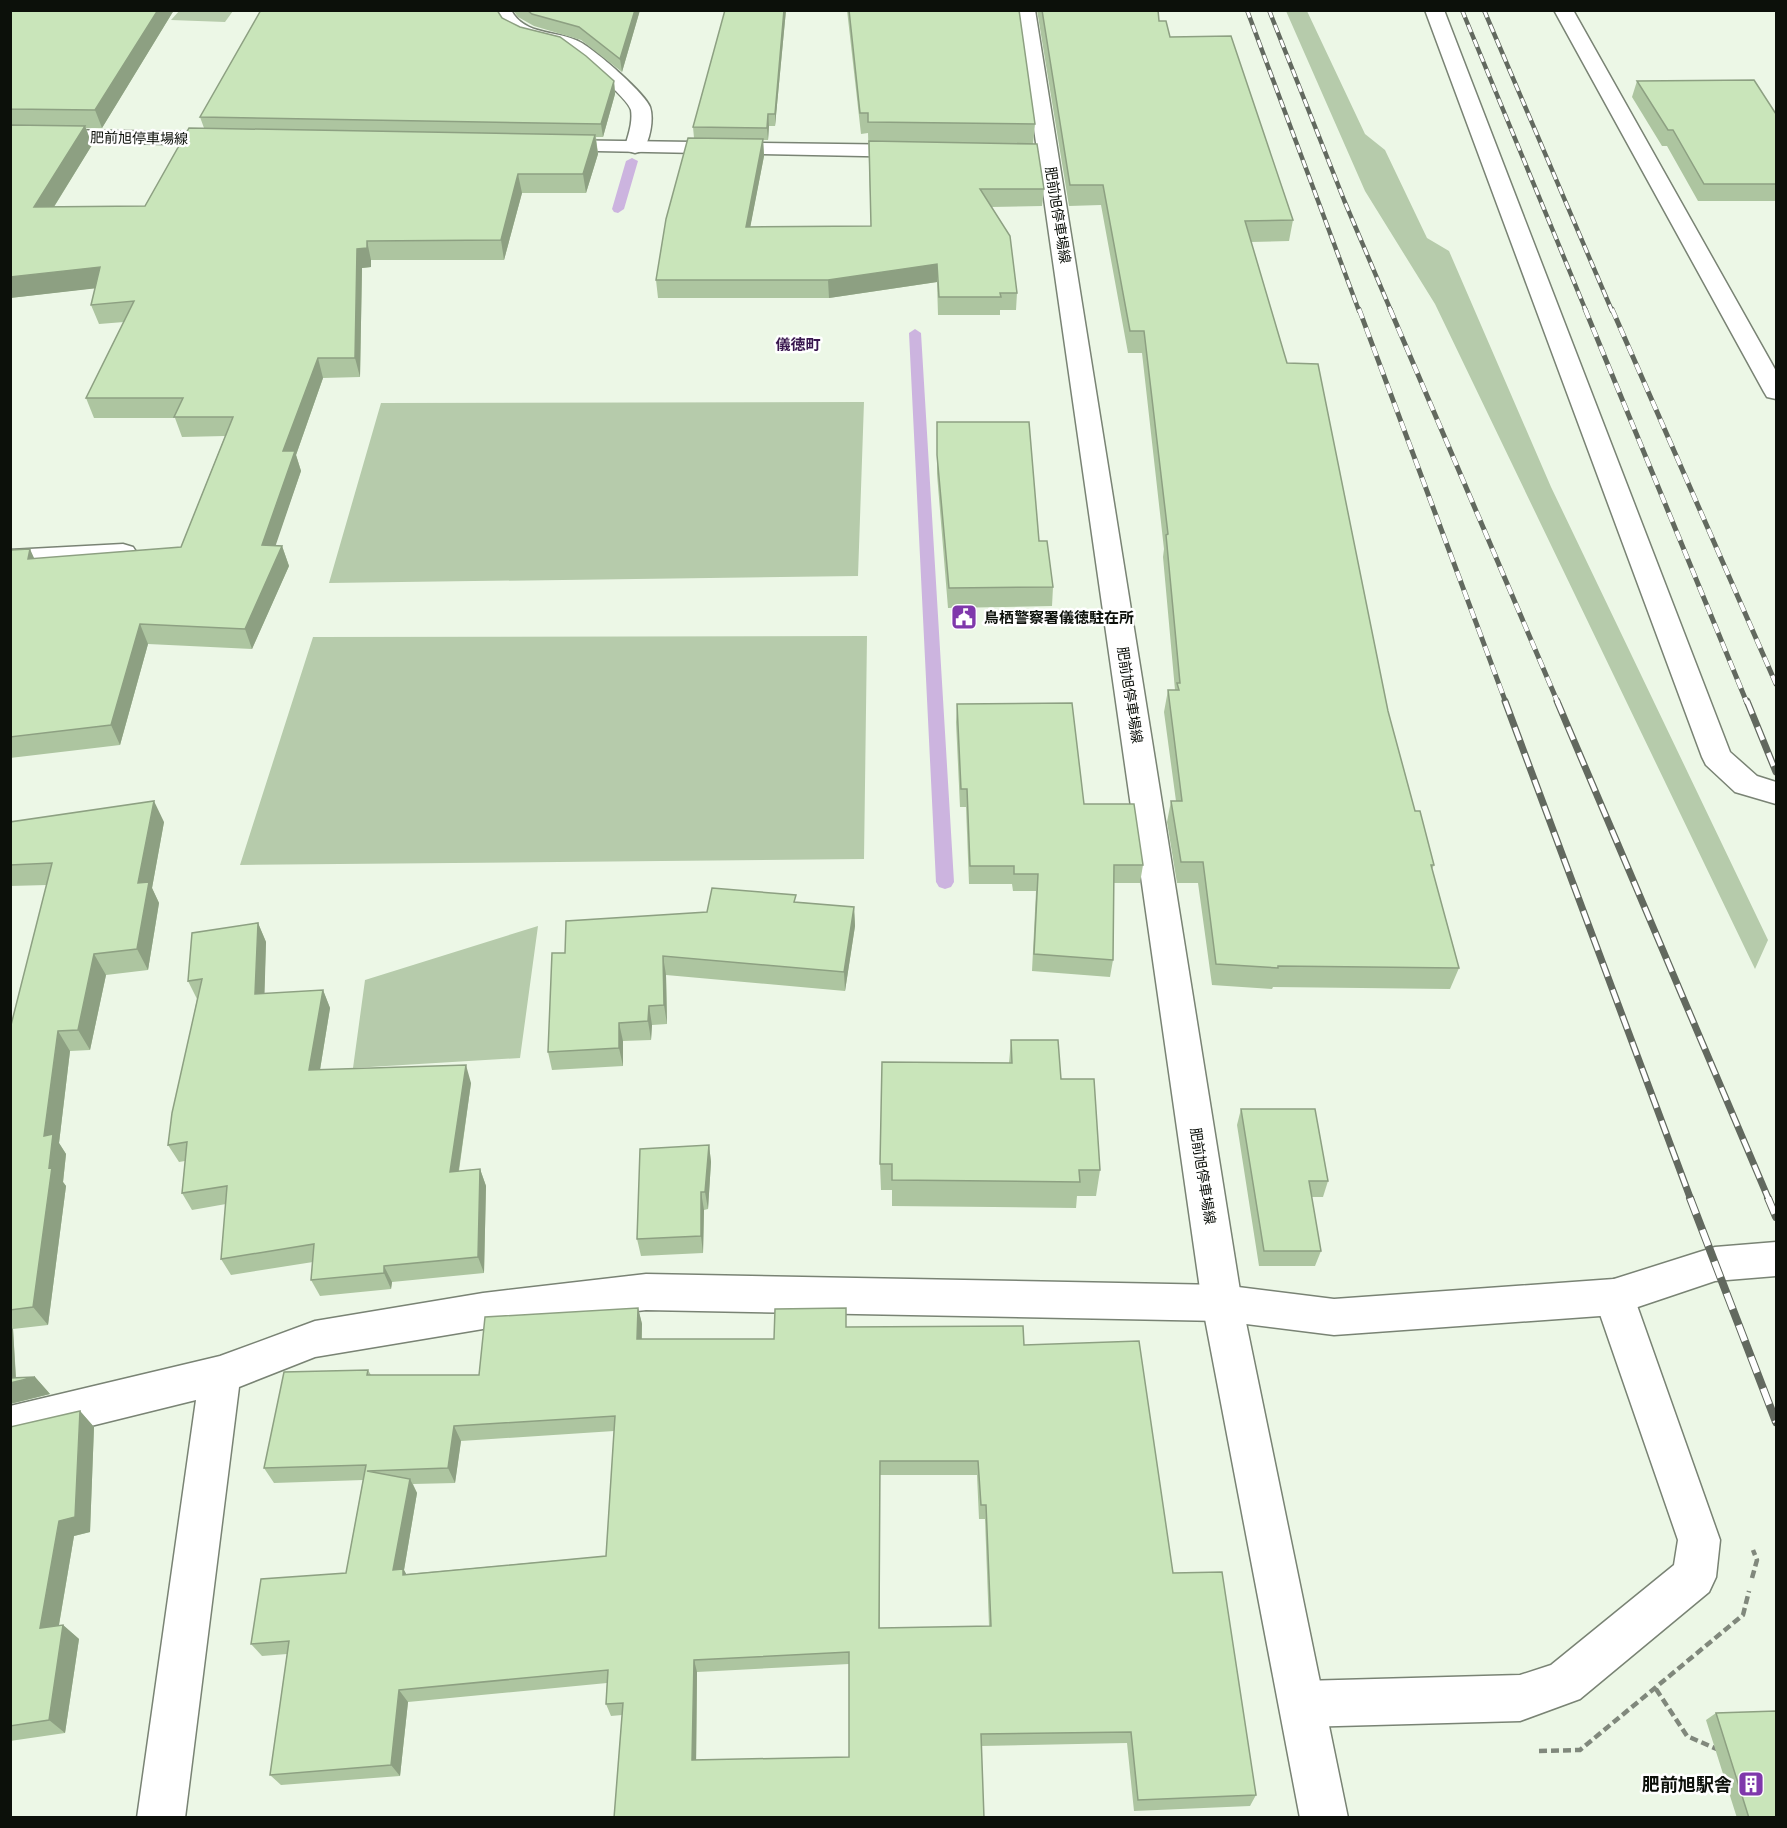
<svg xmlns="http://www.w3.org/2000/svg" width="1787" height="1828" font-family="Lora,'Noto Sans JP',serif">
	<style>
		.green { fill: #b6cbab }
		.lines { fill: none; stroke-linecap: round; stroke-linejoin: round }
		.stream { fill: #ccb4df; fill-rule: evenodd }
		.lane-casing { stroke: #798374; stroke-width: 3 }
		.street-casing { stroke: #798374; stroke-width: 3 }
		.secondary-casing { stroke: #798374; stroke-width: 3 }
		.path { stroke: #80887c; stroke-width: 4.5; stroke-dasharray: 8 4; stroke-linecap: butt }
		.lane { fill: #fff; fill-rule: evenodd }
		.street { fill: #fff; fill-rule: evenodd }
		.secondary { fill: #fff; fill-rule: evenodd }
		.rail-far3-casing { stroke: #62695f; stroke-width: 4.5 }
		.rail-far2-casing { stroke: #62695f; stroke-width: 5 }
		.rail-far1-casing { stroke: #62695f; stroke-width: 7 }
		.rail-casing { stroke: #62695f; stroke-width: 8 }
		.rail-far3 { stroke: #fff; stroke-width: 3; stroke-dasharray: 8; stroke-linecap: butt }
		.rail-far2 { stroke: #fff; stroke-width: 4; stroke-dasharray: 10; stroke-linecap: butt }
		.rail-far1 { stroke: #fff; stroke-width: 4.5; stroke-dasharray: 14; stroke-linecap: butt }
		.rail { stroke: #fff; stroke-width: 6; stroke-dasharray: 17; stroke-linecap: butt }
		.wall { fill: #adc5a0; fill-rule: evenodd }
		.shaded-wall { fill: #8da082 }
		.building { fill: #c9e5ba; stroke: #8da082; stroke-width: 1.5; fill-rule: evenodd }
		.labels { text-anchor: middle; dominant-baseline: central; stroke-width: 5; stroke-linejoin: round; paint-order: stroke }
		.far-street-label { font-size: 14px; fill: #0c100a; stroke: #fff }
		.far-quarter-label { font-size: 15px; font-weight: bold; fill: #38164e; stroke: #fff }
		.poi-label { font-size: 15px; font-weight: bold; fill: #0c100a; stroke: #fff; text-anchor: start }
		.near-poi-label { font-size: 18px; font-weight: bold; fill: #0c100a; stroke: #fff; text-anchor: end }
	</style>
	<rect width="100%" height="100%" fill="#ecf7e6"/>
	<path class="green" d="M 180,10 L 233,10 L 233,11 L 225,22 L 171,20 Z
		M 1286,11 L 1307,11 L 1365,134 L 1385,150 L 1427,238 L 1449,251 L 1551,487 L 1768,940 L 1755,969 L 1435,304 L 1365,191 Z
		M 864,402 L 858,576 L 329,583 L 381,403 Z
		M 867,636 L 864,859 L 240,865 L 313,637 Z
		M 538,926 L 520,1058 L 353,1068 L 365,980 Z"/>
	<g class="lines">
		<path class="stream" d="M 632,158 L 638,161 L 624,209 L 618,213 L 614,212 L 612,209 L 626,161 Z
			M 915,329 L 921,333 L 954,882 L 951,887 L 945,889 L 939,887 L 936,882 L 909,333 Z"/>
		<defs>
			<path id="lane" d="M 1614,1279 L 1628,1284 L 1634,1297 L 1720,1540 L 1716,1577 L 1709,1592 L 1580,1699 L 1520,1721 L 1302,1727 L 1286,1720 L 1279,1704 L 1286,1688 L 1302,1681 L 1520,1675 L 1551,1665 L 1674,1565 L 1678,1540 L 1594,1297 L 1600,1284 Z"/>
			<path id="street" d="M 492,10 L 511,10 C 524,36 558,30 580,42 C 594,49 645,93 650,107 C 654,119 650,141 642,151 L 635,153 L 628,151 L 625,147 C 628,135 633,123 631,110 C 628,98 575,53 563,48 C 534,37 508,43 492,10 Z
				M 1425,10 L 1444,10 L 1730,752 L 1757,776 L 1776,782 L 1776,804 L 1735,792 L 1706,765 L 1702,757 Z
				M 1554,10 L 1573,10 L 1776,371 L 1776,399 L 1767,397 L 1764,392 Z
				M 123,544 L 133,547 L 137,553 L 133,559 L 123,562 L 10,568 L 10,550 Z
				M 1776,1242 L 1776,1276 L 1715,1281 L 1614,1315 L 1334,1335 L 1222,1321 L 646,1310 L 483,1329 L 315,1357 L 239,1387 L 185,1818 L 137,1818 L 196,1400 L 10,1446 L 10,1406 L 220,1356 L 315,1321 L 483,1293 L 646,1274 L 1222,1285 L 1334,1299 L 1614,1279 L 1715,1247 Z"/>
			<path id="secondary" d="M 1017,10 L 1035,10 L 1242,1303 L 1348,1818 L 1300,1818 L 1202,1303 Z
				M 10,129 L 227,133 L 234,135 L 237,139 L 234,143 L 227,145 L 10,141 Z
				M 552,140 L 914,145 L 921,147 L 924,151 L 921,155 L 914,157 L 545,150 L 542,146 L 545,142 Z"/>
		</defs>
		<use href="#lane" class="lane-casing"/>
		<use href="#street" class="street-casing"/>
		<use href="#secondary" class="secondary-casing"/>
		<path class="path" d="M 1752,1578 L 1757,1560 L 1753,1550
			M 1656,1689 L 1687,1736 L 1719,1750
			M 1539,1751 L 1580,1750 L 1743,1615 L 1749,1591"/>
		<use href="#lane" class="lane"/>
		<use href="#street" class="street"/>
		<use href="#secondary" class="secondary"/>
		<defs>
			<path id="rail-far3" d="M 1247,10 L 1359,311
				M 1269,10 L 1344,200 L 1391,311
				M 1462,10 L 1586,311
				M 1484,10 L 1612,311"/>
			<path id="rail-far2" d="M 1359,309 L 1506,703
				M 1390,309 L 1558,703
				M 1585,309 L 1747,703
				M 1612,309 L 1776,684"/>
			<path id="rail-far1" d="M 1505,701 L 1691,1200
				M 1557,701 L 1769,1200
				M 1747,701 L 1776,772"/>
			<path id="rail" d="M 1690,1198 L 1776,1422
				M 1768,1198 L 1776,1217"/>
		</defs>
		<use href="#rail-far3" class="rail-far3-casing"/>
		<use href="#rail-far2" class="rail-far2-casing"/>
		<use href="#rail-far1" class="rail-far1-casing"/>
		<use href="#rail" class="rail-casing"/>
		<use href="#rail-far3" class="rail-far3"/>
		<use href="#rail-far2" class="rail-far2"/>
		<use href="#rail-far1" class="rail-far1"/>
		<use href="#rail" class="rail"/>
	</g>
	<path class="wall" d="M 10,10 L 174,10 L 102,128 L 86,128 L 92,145 L 54,207 L 145,206 L 204,128 L 200,117 L 502,18 L 614,81 L 615,94 L 603,137 L 596,137 L 598,154 L 586,193 L 522,193 L 504,260 L 371,260 L 371,267 L 362,268 L 360,377 L 323,378 L 296,455 L 301,471 L 275,545 L 282,546 L 289,566 L 252,649 L 148,644 L 120,745 L 10,758 L 10,550 L 35,559 L 181,547 L 225,436 L 182,437 L 175,418 L 94,418 L 86,398 L 124,322 L 99,324 L 91,305 L 95,288 L 10,298 Z
		M 513,10 L 640,10 L 622,72 L 581,40 L 534,26 L 518,17 Z
		M 725,10 L 786,10 L 775,126 L 769,126 L 768,140 L 763,140 L 764,156 L 750,227 L 871,226 L 868,133 L 861,134 L 847,10 L 1019,10 L 1035,124 L 1033,144 L 1044,189 L 1042,206 L 991,207 L 1017,293 L 1016,310 L 1000,310 L 1000,315 L 938,315 L 937,282 L 829,298 L 658,298 L 656,280 L 694,138 L 693,127 Z
		M 1037,10 L 1158,10 L 1159,21 L 1293,220 L 1289,241 L 1251,242 L 1388,711 L 1415,811 L 1434,865 L 1432,869 L 1459,968 L 1450,989 L 1273,987 L 1272,989 L 1212,985 L 1198,883 L 1177,883 L 1167,822 L 1171,801 L 1176,801 L 1164,712 L 1168,690 L 1175,690 L 1163,557 L 1164,549 L 1142,353 L 1128,353 L 1101,205 L 1069,206 Z
		M 1637,81 L 1776,114 L 1776,198 L 1775,201 L 1698,201 L 1667,146 L 1662,146 L 1632,97 Z
		M 937,422 L 1039,541 L 1053,587 L 1052,606 L 948,608 L 937,474 Z
		M 957,704 L 1084,804 L 1143,865 L 1140,883 L 1114,883 L 1113,960 L 1110,977 L 1032,971 L 1036,891 L 1013,891 L 1012,884 L 969,884 L 966,807 L 960,807 L 956,722 Z
		M 10,822 L 164,822 L 152,888 L 159,903 L 148,970 L 106,975 L 90,1050 L 70,1051 L 59,1143 L 66,1154 L 63,1182 L 66,1186 L 48,1325 L 13,1329 L 16,1377 L 35,1377 L 50,1394 L 10,1404 L 10,1029 L 47,885 L 10,886 Z
		M 796,902 L 854,907 L 855,926 L 845,991 L 666,975 L 667,1024 L 652,1025 L 651,1040 L 623,1041 L 623,1066 L 552,1070 L 548,1052 L 565,953 L 707,912 Z
		M 258,923 L 266,942 L 264,994 L 323,990 L 330,1008 L 320,1070 L 471,1083 L 459,1171 L 480,1169 L 486,1186 L 484,1273 L 392,1282 L 391,1289 L 320,1296 L 311,1280 L 313,1262 L 231,1275 L 221,1259 L 226,1204 L 192,1210 L 182,1193 L 185,1161 L 179,1162 L 168,1145 L 197,999 L 188,981 Z
		M 1011,1040 L 1061,1079 L 1100,1170 L 1096,1196 L 1077,1196 L 1076,1208 L 892,1206 L 892,1190 L 881,1190 L 880,1164 L 1009,1063 Z
		M 1241,1109 L 1328,1181 L 1323,1197 L 1311,1197 L 1321,1251 L 1315,1266 L 1259,1266 L 1237,1125 Z
		M 709,1145 L 711,1162 L 708,1209 L 704,1210 L 703,1253 L 641,1256 L 637,1239 Z
		M 638,1308 L 642,1324 L 642,1339 L 774,1339 L 847,1327 L 1024,1345 L 1173,1573 L 1256,1795 L 1250,1806 L 1134,1811 L 1127,1743 L 981,1746 L 614,1818 L 622,1715 L 611,1716 L 606,1704 L 607,1683 L 408,1702 L 400,1776 L 281,1785 L 270,1775 L 287,1654 L 262,1656 L 251,1644 L 346,1573 L 363,1480 L 274,1483 L 264,1468 L 368,1370 L 371,1375 L 479,1375 ZM 614,1431 L 606,1556 L 406,1574 L 404,1570 L 417,1493 L 413,1484 L 455,1483 L 461,1441 ZM 880,1475 L 977,1475 L 979,1519 L 985,1519 L 989,1626 L 880,1628 ZM 849,1664 L 849,1757 L 696,1760 L 697,1672 Z
		M 80,1411 L 94,1427 L 90,1532 L 74,1536 L 59,1625 L 63,1625 L 79,1639 L 65,1733 L 10,1741 L 10,1427 Z
		M 1716,1713 L 1776,1818 L 1737,1818 L 1706,1720 Z"/>
	<path class="shaded-wall" d="M 158,10 L 174,10 L 102,128 L 95,110 Z
		M 635,10 L 640,10 L 622,72 L 620,59 Z
		M 784,10 L 786,10 L 775,126 L 775,114 Z
		M 614,81 L 615,94 L 603,137 L 601,124 Z
		M 768,114 L 769,126 L 768,140 L 767,128 Z
		M 85,126 L 92,145 L 42,226 L 34,207 Z
		M 595,135 L 598,154 L 586,193 L 583,174 Z
		M 763,139 L 764,156 L 747,244 L 746,227 Z
		M 518,174 L 522,193 L 504,260 L 501,240 Z
		M 367,241 L 371,260 L 371,267 L 362,268 L 360,377 L 355,358 L 357,249 Z
		M 937,264 L 937,282 L 829,298 L 828,280 Z
		M 100,267 L 107,287 L 10,298 L 10,277 Z
		M 318,358 L 323,378 L 296,455 L 301,471 L 269,565 L 262,545 L 283,451 Z
		M 282,546 L 289,566 L 252,649 L 245,629 Z
		M 30,549 L 39,569 L 28,559 Z
		M 140,624 L 148,644 L 120,745 L 111,725 Z
		M 154,801 L 164,822 L 152,888 L 159,903 L 148,970 L 137,949 L 138,883 Z
		M 854,907 L 855,926 L 845,991 L 844,972 Z
		M 258,923 L 266,942 L 264,1012 L 255,994 Z
		M 94,954 L 106,975 L 90,1050 L 78,1030 Z
		M 663,956 L 666,975 L 667,1024 L 664,1005 Z
		M 323,990 L 330,1008 L 317,1088 L 309,1070 Z
		M 649,1006 L 652,1025 L 651,1040 L 648,1021 Z
		M 619,1023 L 623,1041 L 623,1066 L 619,1048 Z
		M 58,1031 L 70,1051 L 59,1143 L 66,1154 L 63,1182 L 66,1186 L 48,1325 L 33,1307 L 49,1168 L 44,1136 Z
		M 466,1065 L 471,1083 L 456,1189 L 450,1172 Z
		M 709,1145 L 711,1162 L 708,1209 L 705,1192 Z
		M 480,1169 L 486,1186 L 484,1273 L 478,1257 Z
		M 701,1192 L 704,1210 L 703,1253 L 701,1236 Z
		M 384,1266 L 392,1282 L 391,1289 L 384,1273 Z
		M 638,1308 L 642,1324 L 641,1355 L 637,1339 Z
		M 10,1326 L 13,1329 L 16,1382 L 35,1377 L 50,1394 L 10,1404 Z
		M 80,1411 L 94,1427 L 90,1532 L 74,1536 L 56,1642 L 40,1628 L 59,1521 Z
		M 454,1426 L 461,1441 L 455,1483 L 448,1468 Z
		M 410,1479 L 417,1493 L 404,1570 L 411,1583 L 393,1570 Z
		M 63,1625 L 79,1639 L 65,1733 L 49,1720 Z
		M 694,1660 L 697,1672 L 696,1771 L 692,1760 Z
		M 399,1690 L 408,1702 L 400,1776 L 391,1765 Z"/>
	<path class="building" d="M 10,10 L 158,10 L 95,110 L 10,109 Z
		M 261,10 L 497,10 L 502,18 L 520,27 L 560,37 L 586,56 L 614,81 L 601,124 L 200,117 Z
		M 527,10 L 635,10 L 620,59 L 579,27 L 532,14 Z
		M 725,10 L 784,10 L 775,114 L 768,114 L 767,128 L 693,127 Z
		M 849,10 L 1019,10 L 1035,124 L 868,122 L 868,113 L 860,113 Z
		M 1042,10 L 1158,10 L 1159,21 L 1166,21 L 1170,37 L 1231,36 L 1293,220 L 1245,221 L 1287,363 L 1318,364 L 1388,711 L 1415,811 L 1420,811 L 1434,865 L 1431,865 L 1459,968 L 1278,966 L 1278,968 L 1216,964 L 1203,862 L 1181,862 L 1171,801 L 1182,801 L 1168,690 L 1179,690 L 1177,683 L 1180,683 L 1166,535 L 1168,534 L 1144,331 L 1130,331 L 1103,185 L 1070,185 Z
		M 1754,80 L 1776,114 L 1776,184 L 1704,184 L 1673,130 L 1668,130 L 1637,81 Z
		M 10,125 L 85,126 L 34,207 L 145,206 L 189,128 L 595,135 L 583,174 L 518,174 L 501,240 L 367,241 L 367,248 L 357,249 L 355,358 L 318,358 L 283,451 L 295,451 L 262,545 L 282,546 L 245,629 L 140,624 L 111,725 L 10,737 L 10,550 L 30,549 L 28,559 L 181,547 L 233,417 L 174,417 L 183,398 L 86,398 L 134,301 L 91,305 L 100,267 L 10,277 Z
		M 688,138 L 763,139 L 746,227 L 871,226 L 869,141 L 1037,144 L 1044,189 L 980,189 L 1010,236 L 1017,293 L 1000,293 L 1001,297 L 939,297 L 937,264 L 828,280 L 656,280 L 666,219 Z
		M 937,422 L 1029,422 L 1039,541 L 1047,541 L 1053,587 L 949,588 L 937,455 Z
		M 1072,703 L 1084,804 L 1134,804 L 1143,865 L 1114,865 L 1113,960 L 1034,954 L 1038,874 L 1014,874 L 1014,866 L 970,866 L 967,789 L 961,789 L 957,704 Z
		M 154,801 L 138,883 L 149,882 L 137,949 L 94,954 L 78,1030 L 58,1031 L 44,1136 L 53,1134 L 49,1168 L 52,1167 L 33,1307 L 10,1310 L 10,1029 L 52,863 L 10,865 L 10,822 Z
		M 712,888 L 796,895 L 794,902 L 854,907 L 844,972 L 663,956 L 664,1005 L 649,1006 L 648,1021 L 619,1023 L 619,1048 L 548,1052 L 552,953 L 565,953 L 566,921 L 707,912 Z
		M 258,923 L 255,994 L 323,990 L 309,1070 L 466,1065 L 450,1172 L 480,1169 L 478,1257 L 384,1266 L 384,1273 L 311,1280 L 314,1244 L 221,1259 L 227,1186 L 182,1193 L 187,1142 L 168,1145 L 172,1113 L 202,979 L 188,981 L 192,933 Z
		M 1011,1040 L 1058,1040 L 1061,1079 L 1094,1079 L 1100,1170 L 1079,1170 L 1080,1182 L 892,1180 L 892,1164 L 880,1164 L 882,1062 L 1012,1063 Z
		M 1241,1109 L 1315,1109 L 1328,1181 L 1309,1181 L 1321,1251 L 1264,1251 Z
		M 709,1145 L 705,1192 L 701,1192 L 701,1236 L 637,1239 L 640,1149 Z
		M 638,1308 L 637,1339 L 774,1339 L 775,1309 L 846,1308 L 846,1327 L 1023,1326 L 1024,1345 L 1139,1341 L 1173,1573 L 1222,1572 L 1256,1795 L 1138,1800 L 1131,1732 L 981,1734 L 984,1818 L 614,1818 L 623,1703 L 606,1704 L 608,1670 L 399,1690 L 391,1765 L 270,1775 L 289,1641 L 251,1644 L 261,1579 L 346,1573 L 366,1465 L 264,1468 L 284,1372 L 368,1370 L 367,1375 L 479,1375 L 485,1317 ZM 615,1416 L 606,1556 L 403,1575 L 403,1569 L 393,1570 L 410,1479 L 367,1471 L 448,1468 L 454,1426 ZM 880,1461 L 978,1461 L 981,1505 L 986,1505 L 991,1626 L 879,1628 ZM 849,1652 L 849,1757 L 692,1760 L 694,1660 Z
		M 35,1377 L 10,1383 L 10,1378 Z
		M 80,1411 L 75,1517 L 59,1521 L 40,1628 L 63,1625 L 49,1720 L 10,1726 L 10,1427 Z
		M 1776,1711 L 1776,1818 L 1749,1818 L 1716,1713 Z"/>
	<defs>
		<symbol id="civic-square" viewBox="-11 -11 22 22"><rect x="-9" y="-9" width="18" height="18" rx="4" fill="#7f38ab" stroke="#fff"/><path d="M-.6-6.5H3V-4.5H.6V-3L4-1V1h2V6H-6V1h2V-1L-.6-3ZM-1.2 2.5V6h2.4V2.5Z" fill="#fff"/></symbol>
		<symbol id="building-square" viewBox="-11 -11 22 22"><rect x="-9" y="-9" width="18" height="18" rx="4" fill="#7f38ab" stroke="#fff"/><path d="M-4-6H4V6H1V3H-1V6H-4ZM-2.5-4.3h1.7v1.8h-1.7ZM.8-4.3h1.7v1.8H.8ZM-2.5-1h1.7V.8h-1.7ZM.8-1h1.7V.8H.8Z" fill="#fff"/></symbol>
	</defs>
	<g fill-rule="evenodd">
		<use href="#civic-square" x="949" y="602" width="30" height="30"/>
		<use href="#building-square" x="1736" y="1769" width="30" height="30"/>
	</g>
	<g class="labels">
		<g class="far-street-label">
			<text transform="translate(139 138) rotate(1)">肥前旭停車場線</text>
			<text transform="translate(1058 215) rotate(81)">肥前旭停車場線</text>
			<text transform="translate(1130 695) rotate(81)">肥前旭停車場線</text>
			<text transform="translate(1203 1176) rotate(81)">肥前旭停車場線</text>
		</g>
		<g class="far-quarter-label">
			<text x="798" y="344">儀徳町</text>
		</g>
		<g class="poi-label">
			<text x="984" y="617">鳥栖警察署儀徳駐在所</text>
		</g>
		<g class="near-poi-label">
			<text x="1732" y="1784">肥前旭駅舎</text>
		</g>
	</g>
	<rect width="1787" height="1828" fill="none" stroke="#0c100a" stroke-width="24"/>
</svg>
